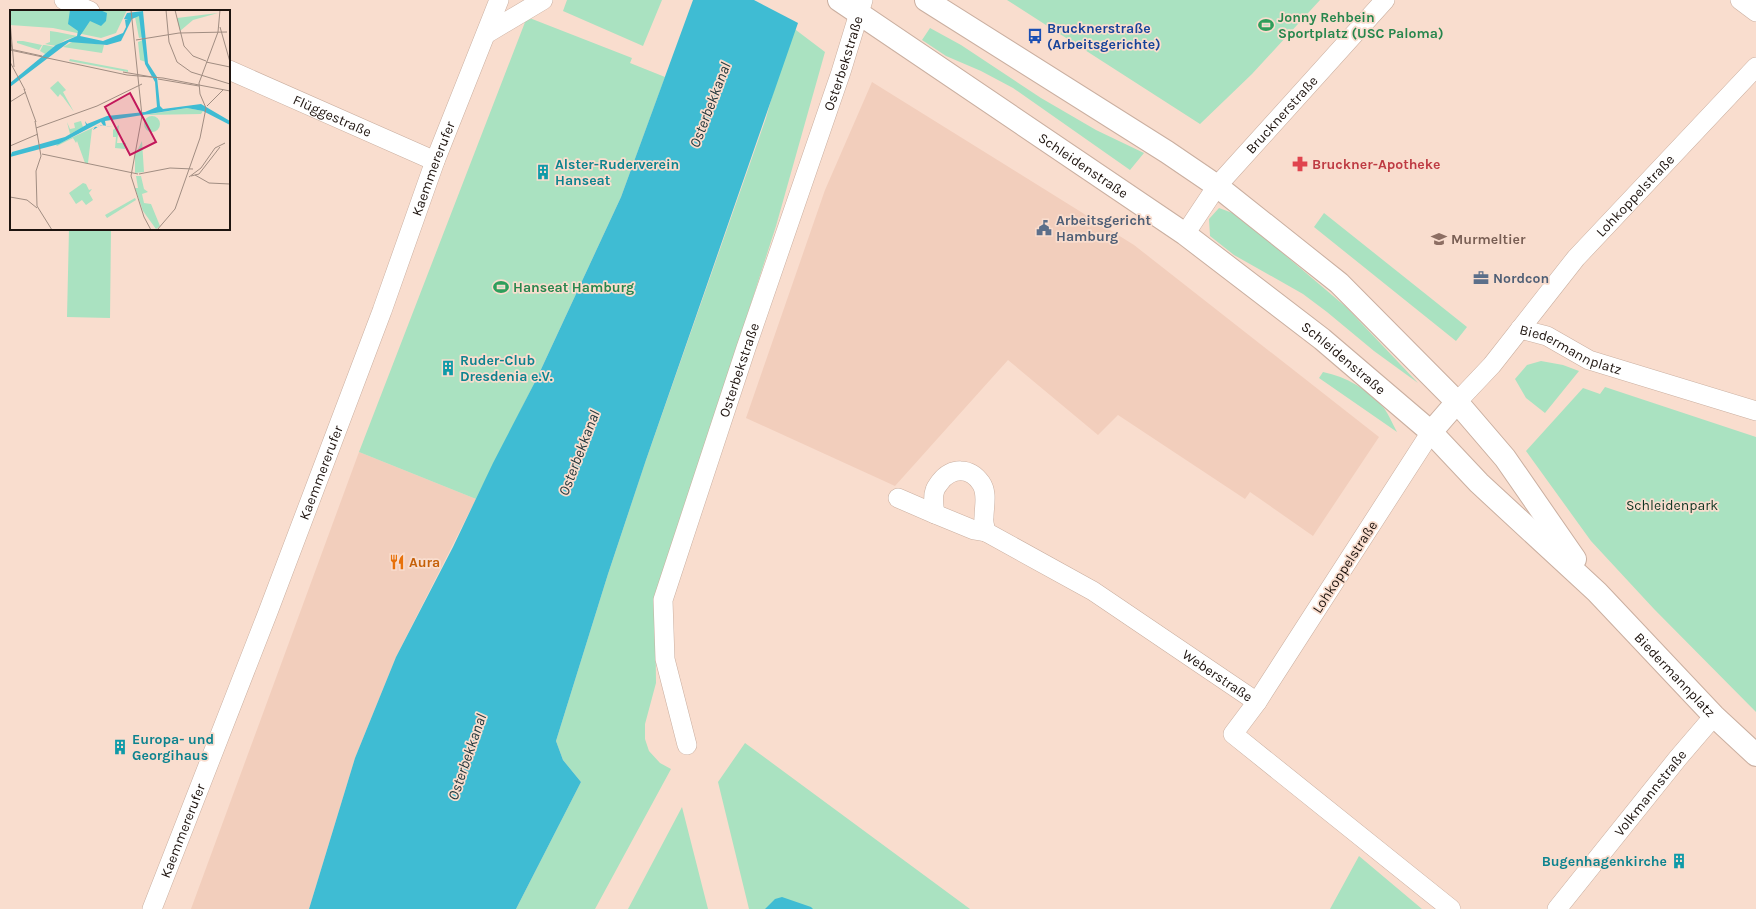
<svg xmlns="http://www.w3.org/2000/svg" width="1756" height="909" font-family="Karla,sans-serif">
	<style>
		.built { fill: #f2cebc }
		.green { fill: #aae2c1 }
		.water { fill: #3fbcd3 }
		.pier { fill: #f9ddce }
		.lines { fill: none; stroke-linecap: round; stroke-linejoin: round }
		.minor-casing { stroke: #caafa0; stroke-width: 20 }
		.secondary-casing { stroke: #caafa0; stroke-width: 24 }
		.minor { stroke: #fff; stroke-width: 19 }
		.secondary { stroke: #fff; stroke-width: 22 }
		.labels { text-anchor: middle; dominant-baseline: central; stroke-width: 3.5; stroke-linejoin: round; paint-order: stroke }
		.leisure-label { font-size: 14px; font-weight: bold; fill: #27864d; stroke: #f9ddce; text-anchor: start }
		.transit-label { font-size: 14px; font-weight: bold; fill: #164399; stroke: #f9ddce; text-anchor: start }
		.street-label { font-size: 14px; fill: #1e140f; stroke: #f9ddce }
		.culture-label { font-size: 14px; font-weight: bold; fill: #0d838f; stroke: #f9ddce; text-anchor: start }
		.health-label { font-size: 14px; font-weight: bold; fill: #be3a42; stroke: #f9ddce; text-anchor: start }
		.service-label { font-size: 14px; font-weight: bold; fill: #4e5e75; stroke: #f9ddce; text-anchor: start }
		.education-label { font-size: 14px; font-weight: bold; fill: #785e54; stroke: #f9ddce; text-anchor: start }
		.park-label { font-size: 14px; fill: #0e3522; stroke: #f9ddce }
		.food-label { font-size: 14px; font-weight: bold; fill: #c56008; stroke: #f9ddce; text-anchor: start }
		.water-label { font-size: 15px; font-style: italic; fill: #1f3439; stroke: #f9ddce }
		.inset-road { fill: none; stroke: #a18d82; stroke-width: 1 }
		.view { fill: #c2185b; fill-opacity: 0.15; stroke: #c2185b; stroke-width: 2 }
		.inset-edge { fill: none; stroke: #1e140f; stroke-width: 2 }
	</style>
	<rect width="100%" height="100%" fill="#f9ddce"/>
	<path class="built" d="M 872,82 L 1134,245 L 1379,437 L 1313,536 L 1250,492 L 1245,499 L 1118,415 L 1098,435 L 1008,360 L 895,486 L 746,418 L 825,190 Z
		M 359,452 L 476,499 L 396,657 L 355,758 L 309,909 L 191,909 Z"/>
	<path class="green" d="M 567,0 L 662,0 L 643,46 L 563,11 Z
		M 1007,0 L 1320,0 L 1252,74 L 1200,124 Z
		M 527,17 L 632,58 L 630,63 L 665,77 L 621,197 L 537,378 L 476,499 L 359,452 Z
		M 792,27 L 825,52 L 776,226 L 655,601 L 656,683 L 645,724 L 645,739 L 649,751 L 660,763 L 671,769 L 595,909 L 516,909 L 581,782 L 563,760 L 556,741 L 608,574 L 646,460 L 766,118 Z
		M 930,28 L 961,45 L 1041,98 L 1096,130 L 1144,153 L 1130,170 L 1013,88 L 981,71 L 946,56 L 922,40 Z
		M 1219,208 L 1238,215 L 1346,307 L 1418,383 L 1374,351 L 1327,312 L 1303,294 L 1234,255 L 1210,236 L 1209,219 Z
		M 1324,213 L 1467,327 L 1456,341 L 1314,227 Z
		M 69,229 L 111,229 L 110,318 L 67,317 Z
		M 1541,361 L 1563,365 L 1579,371 L 1545,413 L 1526,398 L 1515,379 L 1527,365 Z
		M 1323,372 C 1347,377 1367,389 1384,408 C 1389,415 1393,425 1397,432 L 1319,378 Z
		M 1605,387 L 1756,437 L 1756,712 L 1654,609 L 1591,541 L 1526,451 L 1583,388 L 1600,394 Z
		M 745,743 L 970,909 L 749,909 L 718,782 Z
		M 682,807 L 708,909 L 628,909 Z
		M 1359,856 L 1422,909 L 1330,909 Z"/>
	<path class="water" d="M 693,0 L 806,0 L 646,460 L 608,574 L 556,741 L 563,760 L 581,782 L 516,909 L 309,909 L 355,758 L 396,657 L 453,547 L 493,463 L 537,378 L 621,197 Z
		M 782,897 L 811,907 L 813,909 L 765,909 L 775,899 Z"/>
	<path class="pier" d="M 754,0 L 808,0 L 800,24 Z"/>
	<g class="lines">
		<defs>
			<g id="minor">
				<path d="M 64,0 L 90,11"/>
				<path d="M 1740,0 L 1756,12"/>
				<path d="M 486,34 L 543,0"/>
				<path id="s1" d="M 229,70 L 435,161"/>
				<path id="s2" d="M 1185,234 L 1217,186 L 1385,0"/>
				<path id="s3" d="M 1520,329 L 1547,336 L 1589,360 L 1756,411"/>
				<path id="s4" d="M 1457,402 L 1492,365 L 1576,258 L 1756,67"/>
				<path d="M 1431,432 L 1257,702 L 1233,734 L 1451,909"/>
				<path d="M 898,498 L 935,514 C 934,506 932,498 935,490 C 936,487 938,485 940,482 C 952,467 970,467 981,483 C 988,493 984,506 984,517 C 983,522 985,527 986,532"/>
				<path id="s5" d="M 935,514 L 974,530 L 986,532 L 1093,591 L 1257,702"/>
				<path id="s6" d="M 687,745 L 665,659 L 663,600 L 746,348 L 841,72 L 863,0"/>
				<path id="s7" d="M 152,909 L 268,612 L 382,311 L 435,161 L 499,0"/>
				<path id="s8" d="M 1557,909 L 1678,758 L 1714,716"/>
			</g>
			<g id="secondary">
				<path id="s9" d="M 839,0 L 1185,234 L 1322,339 L 1431,432 L 1479,483 L 1597,592 L 1714,716 L 1756,755"/>
				<path d="M 926,0 L 1167,152 L 1217,186 L 1339,283 L 1457,402 L 1505,458 L 1575,559"/>
				<path d="M 1431,432 L 1457,402"/>
			</g>
		</defs>
		<use href="#minor" class="minor-casing"/>
		<use href="#secondary" class="secondary-casing"/>
		<use href="#minor" class="minor"/>
		<use href="#secondary" class="secondary"/>
	</g>
	<defs>
		<symbol id="stadium-bare" viewBox="-9 -9 18 18"><path d="M0-5a6.5 5 0 1 0 0 10a6.5 5 0 1 0 0-10ZM-3.5-1.8h7v3.6h-7Z" fill="#2e9e5b" stroke="#f9ddce" stroke-width="2.5" paint-order="stroke"/></symbol>
		<symbol id="bus-bare" viewBox="-9 -9 18 18"><path d="M-5-6H5V4H4V6H2V4H-2V6H-4V4H-5ZM-3.5-4V0h7V-4ZM-3.5 1.2v1.5H-2V1.2ZM2 1.2v1.5H3.5V1.2Z" fill="#1a4fb4" stroke="#f9ddce" stroke-width="2.5" paint-order="stroke"/></symbol>
		<symbol id="pharmacy-bare" viewBox="-9 -9 18 18"><path d="M-2-6h4v4h4v4h-4v4h-4v-4h-4v-4h4Z" fill="#e0444e" stroke="#f9ddce" stroke-width="2.5" paint-order="stroke"/></symbol>
		<symbol id="building-bare" viewBox="-9 -9 18 18"><path d="M-4-6H4V6H1V3H-1V6H-4ZM-2.5-4.3h1.7v1.8h-1.7ZM.8-4.3h1.7v1.8H.8ZM-2.5-1h1.7V.8h-1.7ZM.8-1h1.7V.8H.8Z" fill="#0f9aa8" stroke="#f9ddce" stroke-width="2.5" paint-order="stroke"/></symbol>
		<symbol id="civic-bare" viewBox="-9 -9 18 18"><path d="M-.6-6.5H3V-4.5H.6V-3L4-1V1h2V6H-6V1h2V-1L-.6-3ZM-1.2 2.5V6h2.4V2.5Z" fill="#5c6f8a" stroke="#f9ddce" stroke-width="2.5" paint-order="stroke"/></symbol>
		<symbol id="school-bare" viewBox="-9 -9 18 18"><path d="M0-5L7-2L0 1L-7-2ZM-4 1L0 2.5L4 1V4Q0 6-4 4Z" fill="#8d6e63" stroke="#f9ddce" stroke-width="2.5" paint-order="stroke"/></symbol>
		<symbol id="office-bare" viewBox="-9 -9 18 18"><path d="M-6-3h4V-5.5h4V-3h4V5H-6ZM-1-4.5V-3h2v-1.5ZM-6 0V1H6V0Z" fill="#5c6f8a" stroke="#f9ddce" stroke-width="2.5" paint-order="stroke"/></symbol>
		<symbol id="restaurant-bare" viewBox="-9 -9 18 18"><path d="M-5-6h1v4h1v-4h1v4h1v-4h1v5L-1.5 .5V6h-2V.5L-5-1ZM5-6V6H3V1.5H1.5Q1.5-4 5-6Z" fill="#e8710a" stroke="#f9ddce" stroke-width="2.5" paint-order="stroke"/></symbol>
	</defs>
	<g fill-rule="evenodd">
		<use href="#stadium-bare" x="1255" y="14" width="22" height="22"/>
		<use href="#bus-bare" x="1024" y="25" width="22" height="22"/>
		<use href="#pharmacy-bare" x="1289" y="153" width="22" height="22"/>
		<use href="#building-bare" x="532" y="161" width="22" height="22"/>
		<use href="#civic-bare" x="1033" y="217" width="22" height="22"/>
		<use href="#school-bare" x="1428" y="228" width="22" height="22"/>
		<use href="#office-bare" x="1470" y="267" width="22" height="22"/>
		<use href="#stadium-bare" x="490" y="276" width="22" height="22"/>
		<use href="#building-bare" x="437" y="357" width="22" height="22"/>
		<use href="#restaurant-bare" x="386" y="551" width="22" height="22"/>
		<use href="#building-bare" x="109" y="736" width="22" height="22"/>
		<use href="#building-bare" x="1668" y="850" width="22" height="22"/>
	</g>
	<g class="labels">
		<g class="leisure-label">
			<text x="1278" y="17">Jonny Rehbein<tspan x="1278" dy="16">Sportplatz (USC Paloma)</tspan></text>
			<text x="513" y="287">Hanseat Hamburg</text>
		</g>
		<g class="transit-label">
			<text x="1047" y="28">Brucknerstraße<tspan x="1047" dy="16">(Arbeitsgerichte)</tspan></text>
		</g>
		<g class="street-label">
			<text stroke="none"><textPath href="#s6" startOffset="714">Osterbekstraße</textPath></text>
			<text stroke="none"><textPath href="#s2" startOffset="154">Brucknerstraße</textPath></text>
			<text stroke="none"><textPath href="#s1" startOffset="113">Flüggestraße</textPath></text>
			<text stroke="none"><textPath href="#s9" startOffset="295">Schleidenstraße</textPath></text>
			<text stroke="none"><textPath href="#s7" startOffset="792">Kaemmererufer</textPath></text>
			<text stroke="none"><textPath href="#s4" startOffset="273">Lohkoppelstraße</textPath></text>
			<text stroke="none"><textPath href="#s3" startOffset="55">Biedermannplatz</textPath></text>
			<text stroke="none"><textPath href="#s9" startOffset="619">Schleidenstraße</textPath></text>
			<text stroke="none"><textPath href="#s6" startOffset="390">Osterbekstraße</textPath></text>
			<text stroke="none"><textPath href="#s7" startOffset="468">Kaemmererufer</textPath></text>
			<text transform="translate(1345 567) rotate(-57)">Lohkoppelstraße</text>
			<text stroke="none"><textPath href="#s5" startOffset="327">Weberstraße</textPath></text>
			<text stroke="none"><textPath href="#s9" startOffset="1078">Biedermannplatz</textPath></text>
			<text stroke="none"><textPath href="#s8" startOffset="149">Volkmannstraße</textPath></text>
			<text stroke="none"><textPath href="#s7" startOffset="84">Kaemmererufer</textPath></text>
		</g>
		<g class="culture-label">
			<text x="555" y="164">Alster-Ruderverein<tspan x="555" dy="16">Hanseat</tspan></text>
			<text x="460" y="360">Ruder-Club<tspan x="460" dy="16">Dresdenia e.V.</tspan></text>
			<text x="132" y="739">Europa- und<tspan x="132" dy="16">Georgihaus</tspan></text>
			<text x="1667" y="861" text-anchor="end">Bugenhagenkirche</text>
		</g>
		<g class="health-label">
			<text x="1312" y="164">Bruckner-Apotheke</text>
		</g>
		<g class="service-label">
			<text x="1056" y="220">Arbeitsgericht<tspan x="1056" dy="16">Hamburg</tspan></text>
			<text x="1493" y="278">Nordcon</text>
		</g>
		<g class="education-label">
			<text x="1451" y="239">Murmeltier</text>
		</g>
		<g class="park-label">
			<text x="1672" y="505">Schleidenpark</text>
		</g>
		<g class="food-label">
			<text x="409" y="562">Aura</text>
		</g>
		<g class="water-label">
			<text transform="translate(710 105) rotate(-69)">Osterbekkanal</text>
			<text transform="translate(579 453) rotate(-69)">Osterbekkanal</text>
			<text transform="translate(467 757) rotate(-71)">Osterbekkanal</text>
		</g>
	</g>
	<g transform="translate(10 10)">
		<rect width="220" height="220" fill="#f9ddce"/>
		<path d="M 0,0 L 117,0 L 106,23 L 91,28 L 43,18 L 0,15 ZM 208,3 L 183,10 L 170,21 L 167,8 ZM 128,5 L 131,9 L 133,27 L 129,28 L 125,7 ZM 40,21 L 47,22 L 67,26 L 55,30 L 46,36 L 35,34 L 40,32 ZM 133,30 L 136,52 L 130,50 L 128,32 ZM 7,31 L 13,31 L 32,35 L 29,40 L 7,33 ZM 64,31 L 94,35 L 92,43 L 53,37 ZM 33,35 L 35,35 L 45,37 L 37,45 L 30,41 ZM 60,49 L 118,60 L 118,62 L 59,51 ZM 48,71 L 56,80 L 53,82 L 64,102 L 53,87 L 50,84 L 48,87 L 40,78 ZM 177,98 L 193,101 L 191,104 L 135,105 ZM134 114a8 8 0 1 1 16 0a8 8 0 1 1-16 0ZM 71,111 L 73,117 L 60,124 L 57,112 L 60,119 L 65,118 L 64,113 ZM 93,113 L 82,119 L 78,153 L 75,153 L 67,131 L 66,133 L 63,128 L 47,136 L 46,135 ZM 109,115 L 107,133 L 116,133 L 115,139 L 105,138 L 106,127 L 103,127 L 103,120 ZM 132,131 L 134,162 L 125,163 L 125,145 ZM 126,166 L 131,166 L 134,179 L 138,182 L 132,184 L 134,193 L 141,194 L 150,216 L 146,219 L 133,201 L 125,178 L 128,178 ZM 73,173 L 76,174 L 79,180 L 82,179 L 79,183 L 83,190 L 76,195 L 72,190 L 66,194 L 59,183 ZM 125,188 L 126,190 L 97,208 L 95,205 Z" fill="#aae2c1"/>
		<path d="M 60,0 L 90,0 L 97,3 L 96,11 L 91,16 L 80,11 L 70,26 L 93,31 L 113,23 L 116,17 L 115,10 L 118,10 L 114,9 L 117,3 L 133,1 L 138,53 L 147,67 L 150,96 L 153,99 L 191,94 L 220,111 L 220,115 L 193,101 L 177,98 L 95,111 L 96,116 L 104,117 L 91,115 L 83,120 L 85,117 L 88,117 L 89,116 L 93,115 L 91,112 L 49,134 L 0,147 L 2,142 L 55,127 L 76,115 L 75,111 L 77,114 L 97,106 L 135,102 L 147,97 L 145,72 L 135,54 L 129,6 L 122,9 L 111,31 L 97,35 L 59,32 L 0,77 L 0,73 L 46,35 L 67,26 L 68,21 L 58,14 Z" fill="#3fbcd3"/>
		<path class="inset-road" d="M 121,0 L 132,106 L 121,166 L 134,207 L 141,220M 156,0 L 159,32 L 167,52 L 181,62 L 220,74M 165,0 L 174,36 L 183,46 L 196,51M 0,11 L 4,57M 210,17 L 220,52M 0,25 L 2,39M 126,30 L 169,23 L 217,22M 0,39 L 32,46M 0,40 L 117,65 L 153,68 L 220,81M 0,52 L 15,80M 196,52 L 220,57M 113,62 L 142,67M 148,69 L 189,76M 14,79 L 26,112M 0,92 L 16,82M 197,96 L 213,80M 25,111 L 31,146 L 26,161 L 27,196 L 42,220M 26,118 L 87,96 L 132,74M 0,136 L 28,124M 32,144 L 128,164M 129,164 L 160,158 L 183,159M 185,165 L 199,173 L 220,174M 181,166 L 189,164 L 210,137M 179,167 L 191,158 L 205,138 L 215,133M 0,187 L 17,190 L 27,198M 147,220 L 165,199 L 190,128 L 196,98 L 190,84 L 189,73 L 208,22 L 210,0"/>
		<path class="view" d="M 120,83 L 146,132 L 120,145 L 95,97 Z"/>
		<rect width="220" height="220" class="inset-edge"/>
	</g>
</svg>
